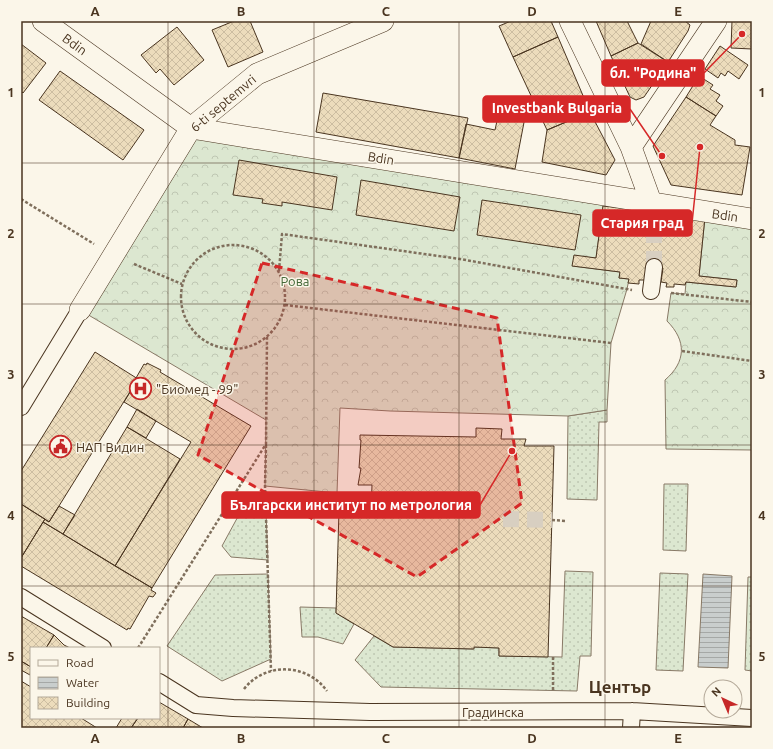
<svg xmlns="http://www.w3.org/2000/svg" width="773" height="749" font-family="Ubuntu,sans-serif">
	<style>
		.grass { fill: url(#grass-dots); stroke: #887966 }
		.forest { fill: url(#forest-crowns); stroke: #887966 }
		.water { fill: url(#water-rules); stroke: #887966 }
		.building { fill: url(#building-cross-hatch); stroke: #4a3520 }
		.lines { fill: none; stroke-linecap: round; stroke-linejoin: round }
		.pedestrian-tunnel { stroke: #d8cfc1; stroke-width: 16; stroke-dasharray: 16 8; stroke-linecap: butt }
		.pedestrian-casing { stroke: #4a3520; stroke-width: 18 }
		.minor-casing { stroke: #4a3520; stroke-width: 22 }
		.path { stroke: #7f6f5c; stroke-width: 2.5; stroke-dasharray: 3 2; stroke-linecap: butt }
		.pedestrian { stroke: #fbf6e9; stroke-width: 16 }
		.minor { stroke: #fbf6e9; stroke-width: 21 }
		.marked { fill: #d62828; fill-opacity: 0.2; stroke: #d62828; stroke-width: 3; stroke-dasharray: 8 5; stroke-linejoin: round }
		.grid { fill: none; stroke: #4a3520; stroke-width: 1; stroke-opacity: 0.55 }
		.labels { text-anchor: middle; dominant-baseline: central; stroke-width: 3; stroke-linejoin: round; paint-order: stroke }
		.street-label { font-size: 13px; fill: #4a3520; stroke: #fbf6e9 }
		.park-label { font-size: 13px; fill: #436837; stroke: #fbf6e9 }
		.poi-label { font-size: 13px; fill: #4a3520; stroke: #fbf6e9; text-anchor: start }
		.district-label { font-size: 17px; font-weight: bold; fill: #4a3520; stroke: #fbf6e9 }
		.leader { fill: none; stroke: #d62828; stroke-width: 1.5 }
		.callout-dot { fill: #d62828; stroke: #fbf6e9; stroke-width: 1.5 }
		.callout { fill: #d62828; stroke: #d62828; stroke-width: 1.5 }
		.callout-label { font-size: 14px; text-anchor: middle; font-weight: bold; fill: #fff }
		.neatline { fill: none; stroke: #4a3520; stroke-width: 1.5 }
		.grid-label { font-size: 13px; text-anchor: middle; font-weight: bold; fill: #4a3520 }
	</style>
	<defs>
		<pattern id="grass-dots" width="8" height="8" patternUnits="userSpaceOnUse"><rect width="8" height="8" fill="#dce7d0"/><path d="M2 2h.1M6 6h.1" fill="none" stroke="#bec7b2" stroke-width="1.8" stroke-linecap="round"/></pattern>
		<pattern id="forest-crowns" width="20" height="18" patternUnits="userSpaceOnUse"><rect width="20" height="18" fill="#dce7d0"/><path d="M2 6a3 3 0 1 1 6 0M12 15a3 3 0 1 1 6 0" fill="none" stroke="#bec7b2"/></pattern>
		<pattern id="water-rules" width="6" height="5" patternUnits="userSpaceOnUse"><rect width="6" height="5" fill="#c9cecd"/><path d="M0 2.5h6" fill="none" stroke="#a5a8a6"/></pattern>
		<pattern id="building-cross-hatch" width="8" height="8" patternUnits="userSpaceOnUse"><rect width="8" height="8" fill="#ecdcbc"/><path d="M0 0l8 8M0 8l8-8" fill="none" stroke="#ccbda1"/></pattern>
	</defs>
	<rect width="100%" height="100%" fill="#fbf6e9"/>
	<path class="grass" d="M 607,410 L 607,422 L 599,422 L 597,500 L 567,499 L 568,416 Z
		M 664,484 L 688,484 L 686,551 L 663,550 Z
		M 241,511 L 266,513 L 268,560 L 231,557 L 222,546 Z
		M 565,571 L 593,572 L 591,656 L 580,656 L 577,691 L 381,687 L 355,660 L 374,636 L 393,647 L 473,649 L 474,647 L 499,648 L 499,656 L 562,657 Z
		M 660,573 L 688,574 L 683,671 L 656,670 Z
		M 268,574 L 271,659 L 222,681 L 167,646 L 215,575 Z
		M 748,577 L 752,577 L 752,671 L 745,670 Z
		M 300,607 L 336,608 L 336,613 L 354,624 L 343,644 L 318,637 L 302,637 Z"/>
	<path class="forest" d="M 191,128 L 655,202 L 654,214 L 647,213 L 647,211 L 603,206 L 596,258 L 574,256 L 573,266 L 620,272 L 619,278 L 629,279 L 627,289 L 611,343 L 607,410 L 568,416 L 390,411 L 340,408 L 337,493 L 265,486 L 266,420 L 80,310 Z
		M 705,217 L 752,219 L 752,450 L 666,449 L 665,380 C 686,362 687,341 667,321 L 671,293 L 685,294 L 686,282 L 736,287 L 737,280 L 699,276 Z"/>
	<path class="water" d="M 703,574 L 732,576 L 728,668 L 698,667 Z"/>
	<path class="building" d="M 234,21 L 250,21 L 263,52 L 228,67 L 212,30 Z
		M 511,21 L 551,21 L 558,37 L 513,57 L 499,26 Z
		M 596,21 L 627,21 L 638,43 L 611,56 Z
		M 651,21 L 685,21 L 690,25 L 688,31 L 668,62 L 641,44 Z
		M 732,21 L 752,21 L 752,49 L 731,48 Z
		M 177,27 L 204,60 L 174,85 L 160,69 L 156,73 L 141,55 Z
		M 558,37 L 590,112 L 547,130 L 513,57 Z
		M 638,43 L 668,62 L 644,97 L 636,100 L 630,97 L 611,56 Z
		M 21,44 L 46,63 L 23,93 L 21,91 Z
		M 720,46 L 748,65 L 739,79 L 728,71 L 725,76 L 721,73 L 718,78 L 705,69 Z
		M 60,71 L 144,130 L 123,160 L 39,100 Z
		M 699,76 L 713,85 L 710,89 L 720,95 L 716,101 L 723,106 L 716,116 L 686,97 Z
		M 323,93 L 468,118 L 459,158 L 316,132 Z
		M 686,97 L 716,116 L 710,125 L 735,140 L 735,145 L 750,147 L 742,195 L 671,185 L 653,146 Z
		M 500,107 L 526,112 L 515,169 L 459,158 L 466,124 L 495,130 Z
		M 590,112 L 615,160 L 606,175 L 542,162 L 547,130 Z
		M 239,160 L 337,177 L 332,210 L 282,202 L 282,206 L 262,203 L 263,199 L 233,195 Z
		M 361,180 L 460,197 L 454,231 L 356,215 Z
		M 482,200 L 581,215 L 575,250 L 477,235 Z
		M 603,206 L 648,211 L 647,213 L 661,214 L 705,217 L 699,276 L 737,280 L 736,287 L 686,282 L 685,285 L 674,284 L 674,287 L 666,287 L 667,283 L 661,282 L 663,268 L 647,266 L 645,280 L 639,280 L 639,284 L 628,283 L 629,279 L 619,278 L 620,272 L 572,266 L 574,255 L 596,258 Z
		M 95,352 L 138,379 L 49,522 L 21,504 L 21,471 Z
		M 147,363 L 161,370 L 160,372 L 251,426 L 152,588 L 115,566 L 191,442 L 124,402 L 138,379 L 136,378 L 144,364 L 146,365 Z
		M 137,409 L 156,421 L 146,438 L 127,427 Z
		M 127,427 L 180,459 L 115,566 L 63,534 Z
		M 476,428 L 502,429 L 501,439 L 526,439 L 524,446 L 554,446 L 548,657 L 499,656 L 499,648 L 474,647 L 474,649 L 393,647 L 336,613 L 339,510 L 342,510 L 342,512 L 371,512 L 372,485 L 358,485 L 361,468 L 359,468 L 361,440 L 360,440 L 360,435 L 476,437 Z
		M 21,504 L 45,519 L 21,558 Z
		M 59,506 L 75,515 L 63,534 L 43,522 L 45,519 L 49,522 Z
		M 43,522 L 152,588 L 151,590 L 156,593 L 153,597 L 149,596 L 130,629 L 128,628 L 127,630 L 21,566 L 21,558 Z
		M 21,616 L 54,635 L 46,648 L 31,648 L 31,667 L 21,661 Z
		M 54,635 L 64,645 L 70,648 L 46,648 Z
		M 21,661 L 31,667 L 30,675 L 21,670 Z
		M 21,681 L 31,687 L 31,718 L 81,718 L 97,728 L 21,728 Z
		M 159,702 L 188,719 L 183,728 L 131,728 L 138,718 L 159,718 Z
		M 122,718 L 138,718 L 131,728 L 116,728 Z
		M 188,719 L 203,728 L 183,728 Z"/>
	<g class="lines">
		<path class="pedestrian-tunnel" d="M 654,267 L 654,214
			M 503,519 L 552,520"/>
		<defs>
			<path id="pedestrian" d="M 651,291 L 654,267
				M 21,407 L 80,310
				M 21,597 L 103,648
				M 159,682 L 196,705 L 233,708 L 370,712 L 632,711 L 752,718
				M 631,728 L 632,711"/>
			<path id="minor" d="M 43,21 L 191,128 L 752,219
				M 570,21 L 631,147 L 651,202
				M 631,147 L 716,21
				M 80,310 L 191,128 L 257,74 L 383,21"/>
		</defs>
		<use href="#pedestrian" class="pedestrian-casing"/>
		<use href="#minor" class="minor-casing"/>
		<path class="path" d="M 21,199 L 94,244
			M181 297a52 52 0 1 1 104 0a52 52 0 1 1-104 0Z
			M 134,264 L 182,284
			M 279,271 L 282,234 L 460,259 L 632,290
			M 671,293 L 752,302
			M 285,305 L 611,343
			M 682,351 L 752,361
			M 266,445 L 265,486 L 271,671
			M 552,520 L 566,521
			M 138,648 L 266,444 L 267,337
			M 244,689 C 265,662 307,663 327,691
			M 553,690 L 553,657"/>
		<use href="#pedestrian" class="pedestrian"/>
		<use href="#minor" class="minor"/>
	</g>
	<path class="marked" d="M 262,263 L 497,318 L 522,503 L 417,577 L 198,455 Z"/>
	<path class="grid" d="M 168,21 L 168,728M 314,21 L 314,728M 459,21 L 459,728M 605,21 L 605,728M 21,163 L 752,163M 21,304 L 752,304M 21,445 L 752,445M 21,586 L 752,586"/>
	<defs>
		<symbol id="hospital-ring" viewBox="-11 -11 22 22"><circle r="9.5" fill="#fbf6e9" stroke="#c62828" stroke-width="1.5"/><path d="M-5-5h3v3.5h4V-5h3V5h-3V1.5h-4V5h-3Z" fill="#c62828"/></symbol>
		<symbol id="civic-ring" viewBox="-11 -11 22 22"><circle r="9.5" fill="#fbf6e9" stroke="#c62828" stroke-width="1.5"/><path d="M-.6-6.5H3V-4.5H.6V-3L4-1V1h2V6H-6V1h2V-1L-.6-3ZM-1.2 2.5V6h2.4V2.5Z" fill="#c62828"/></symbol>
	</defs>
	<g fill-rule="evenodd">
		<use href="#hospital-ring" x="128" y="376" width="25" height="25"/>
		<use href="#civic-ring" x="48" y="434" width="25" height="25"/>
	</g>
	<g class="labels">
		<g class="street-label">
			<text transform="translate(75 44) rotate(36)">Bdin</text>
			<text transform="translate(223 103) rotate(-40)">6-ti septemvri</text>
			<text transform="translate(381 158) rotate(9)">Bdin</text>
			<text transform="translate(725 215) rotate(8)">Bdin</text>
			<text x="493" y="712">Градинска</text>
		</g>
		<g class="park-label">
			<text x="295" y="281">Рова</text>
		</g>
		<g class="poi-label">
			<text x="156" y="389">"Биомед - 99"</text>
			<text x="76" y="447">НАП Видин</text>
		</g>
		<g class="district-label">
			<text x="620" y="686">Център</text>
		</g>
	</g>
	<path class="leader" d="M742 34L704 73M662 156L630 109M700 147L692 223M512 451L480 505"/>
	<g class="callout-dot">
		<circle cx="742" cy="34" r="4"/>
		<circle cx="662" cy="156" r="4"/>
		<circle cx="700" cy="147" r="4"/>
		<circle cx="512" cy="451" r="4"/>
	</g>
	<g class="callout">
		<rect x="602" y="60" width="102" height="26" rx="4"/>
		<rect x="483" y="96" width="147" height="26" rx="4"/>
		<rect x="593" y="210" width="99" height="26" rx="4"/>
		<rect x="222" y="492" width="258" height="26" rx="4"/>
	</g>
	<g class="callout-label">
		<text x="653" y="78">бл. "Родина"</text>
		<text x="557" y="113">Investbank Bulgaria</text>
		<text x="642" y="228">Стария град</text>
		<text x="351" y="510">Български институт по метрология</text>
	</g>
	<rect width="773" height="749" fill="none" stroke="#fbf6e9" stroke-width="44"/>
	<rect x="30" y="647" width="130" height="72" fill="#fbf6e9" stroke="#b4a999"/>
	<rect x="38" y="660" width="20" height="6" fill="#fbf6e9" stroke="#b4a999"/>
	<text x="66" y="667" font-size="12" fill="#4a3520">Road</text>
	<rect x="38" y="677" width="20" height="12" fill="url(#water-rules)" stroke="#b4a999"/>
	<text x="66" y="687" font-size="12" fill="#4a3520">Water</text>
	<rect x="38" y="697" width="20" height="12" fill="url(#building-cross-hatch)" stroke="#b4a999"/>
	<text x="66" y="707" font-size="12" fill="#4a3520">Building</text>
	<g transform="translate(723 699) rotate(316)"><circle r="19" fill="#fbf6e9" stroke="#b4a999"/>
	<path d="M0-3L7 15L0 10L-7 15Z" fill="#c62828"/>
	<text y="-6" font-size="11" font-weight="bold" text-anchor="middle" fill="#4a3520">N</text>
	</g>
	<rect x="22" y="22" width="729" height="705" class="neatline"/>
	<g class="grid-label">
		<text x="95" y="16">A</text>
		<text x="241" y="16">B</text>
		<text x="386" y="16">C</text>
		<text x="532" y="16">D</text>
		<text x="678" y="16">E</text>
		<text x="11" y="97">1</text>
		<text x="762" y="97">1</text>
		<text x="11" y="238">2</text>
		<text x="762" y="238">2</text>
		<text x="11" y="379">3</text>
		<text x="762" y="379">3</text>
		<text x="11" y="520">4</text>
		<text x="762" y="520">4</text>
		<text x="11" y="661">5</text>
		<text x="762" y="661">5</text>
		<text x="95" y="743">A</text>
		<text x="241" y="743">B</text>
		<text x="386" y="743">C</text>
		<text x="532" y="743">D</text>
		<text x="678" y="743">E</text>
	</g>
</svg>
